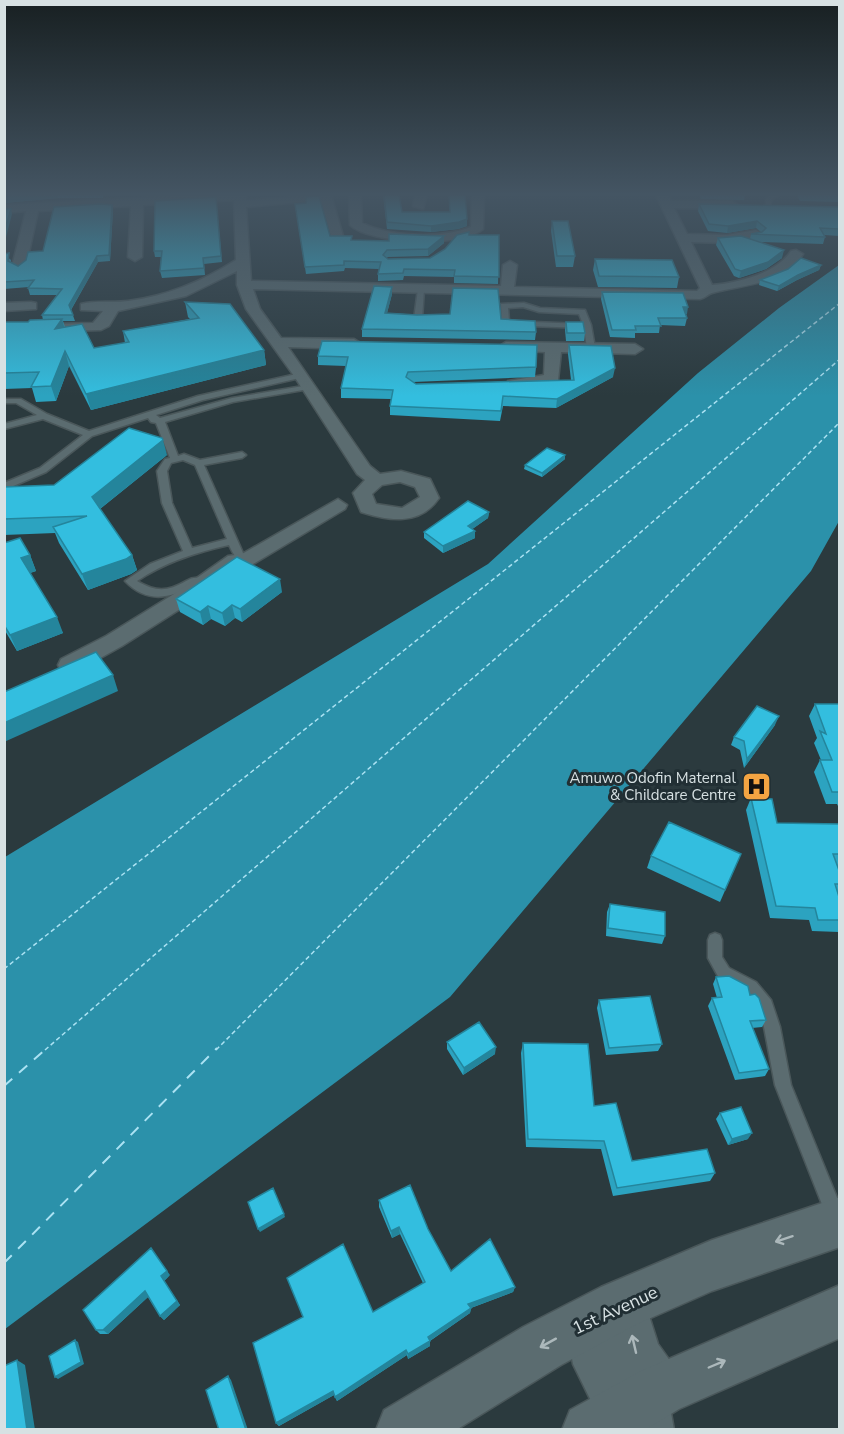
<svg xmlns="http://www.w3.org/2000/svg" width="844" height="1434" font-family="'Nunito Sans',sans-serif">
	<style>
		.water { fill: #2b91aa }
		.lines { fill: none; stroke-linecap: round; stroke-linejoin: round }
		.ferry-far1 { stroke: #abe2f3; stroke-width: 1.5; stroke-dasharray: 4.5 3; stroke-linecap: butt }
		.ferry { stroke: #abe2f3; stroke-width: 2; stroke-dasharray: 11 9; stroke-linecap: butt }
		.service-casing { stroke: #4a575a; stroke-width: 3 }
		.minor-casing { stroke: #4a575a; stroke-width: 3 }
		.tertiary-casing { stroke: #4a575a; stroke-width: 3 }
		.secondary-casing { stroke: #4a575a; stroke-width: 3 }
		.service { fill: #5b6c70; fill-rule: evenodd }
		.minor { fill: #5b6c70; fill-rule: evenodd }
		.tertiary { fill: #5b6c70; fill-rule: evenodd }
		.secondary { fill: #5b6c70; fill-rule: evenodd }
		.wall { fill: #2ca3c0 }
		.shaded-wall { fill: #24859c }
		.building { fill: #33bedf; stroke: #24859c; stroke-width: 1.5 }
		.oneway { stroke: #acb8bb }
		.labels { text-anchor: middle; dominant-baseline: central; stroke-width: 6; stroke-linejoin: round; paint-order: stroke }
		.poi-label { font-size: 15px; fill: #d7e1e3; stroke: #212f34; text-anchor: end }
		.near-street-label { font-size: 18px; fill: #d7e1e3; stroke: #212f34 }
	</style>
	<rect width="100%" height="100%" fill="#2b3a3e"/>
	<path class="water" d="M 839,265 L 839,521 L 811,571 L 450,997 L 5,1329 L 5,857 L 488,564 L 698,373 L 779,308 Z"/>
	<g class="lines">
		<path class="ferry-far1" d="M 4,969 L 840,303
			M 45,1050 L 840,359
			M 216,1050 L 840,422"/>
		<path class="ferry" d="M 4,1086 L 47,1048
			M 4,1263 L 217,1048"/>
		<defs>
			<path id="service" d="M 771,195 L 779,195 L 772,199 L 770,207 L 766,207 L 766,198 Z
				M 421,287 L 424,289 L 422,319 L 418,321 L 414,319 L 418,289 Z
				M 524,303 L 540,308 L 585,310 L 591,325 L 595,348 L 591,350 L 587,348 L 584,328 L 502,325 L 501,304 ZM 523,307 L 539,312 L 579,314 L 583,324 L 509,321 L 508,308 Z
				M 301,373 L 305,375 L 304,377 L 203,400 L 156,415 L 160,418 L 232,398 L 309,385 L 313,387 L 309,389 L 233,402 L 165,422 L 178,456 L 184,454 L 200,460 L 242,452 L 246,455 L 242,458 L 204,465 L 243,553 L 251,560 L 250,562 C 238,564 233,554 229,545 C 197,552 165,562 137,581 C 156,592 167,592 186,581 C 191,578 194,577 200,578 L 201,580 L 200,582 C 174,597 149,606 125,581 L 150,564 L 183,551 L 162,503 L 157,471 L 165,459 L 170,458 L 156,423 L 151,422 L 148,418 L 92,436 L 46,472 L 4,490 L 4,483 L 40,468 L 83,435 L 43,419 L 4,429 L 4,424 L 37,415 L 16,403 L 4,403 L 4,399 L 21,399 L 47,414 L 89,431 L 198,396 ZM 183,460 L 195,465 L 227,539 L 192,548 L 172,503 L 167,471 L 171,463 Z
				M 715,933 L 720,935 L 722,940 L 722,957 L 729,968 L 756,982 L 771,1000 L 780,1027 L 791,1085 L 840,1205 L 840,1223 L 835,1225 L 829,1222 L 775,1085 L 764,1027 L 757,1004 L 746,992 L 719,978 L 708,958 L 708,940 L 710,935 Z"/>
			<path id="minor" d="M 194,195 L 246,195 L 246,200 L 331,195 L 343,236 L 337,240 L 331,236 L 321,200 L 246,207 L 251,281 L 501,286 L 503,265 L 510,261 L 517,265 L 514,287 L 697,291 L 700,288 L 656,195 L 668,195 L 671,201 L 732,201 L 738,205 L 732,209 L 674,208 L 687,234 L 727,235 L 756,230 L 762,234 L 760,237 L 727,243 L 691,242 L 712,285 C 738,283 777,273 791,251 L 796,250 L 803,254 C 786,285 743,284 712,293 C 708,294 705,298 700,299 L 253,289 L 260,309 L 281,338 L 354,339 L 362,344 L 354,349 L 288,347 L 370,466 L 380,474 L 401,471 L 430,479 L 439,498 C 420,526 389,521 361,512 L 353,493 L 365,480 L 357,474 L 294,376 L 246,309 L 237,285 L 237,271 L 186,296 L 118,311 L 109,326 L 101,330 L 4,333 L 4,325 L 93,323 L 103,311 L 81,310 L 81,304 C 96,300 112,303 128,301 C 167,296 203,281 236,260 L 234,200 L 143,205 L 142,257 L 135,261 L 128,257 L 131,206 L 38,211 L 26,266 L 19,270 L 12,266 L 26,211 L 4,213 L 4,205 ZM 400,482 L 415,487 L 420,497 L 402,508 L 376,504 L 372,494 L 382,485 Z
				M 349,195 L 361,195 L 362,223 C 391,237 441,239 471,227 L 472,195 L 484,195 L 483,229 C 464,248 369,244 350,225 Z
				M 415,195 L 427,195 L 423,209 L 413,206 Z
				M 31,302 L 36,303 L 36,309 L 4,311 L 4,303 Z
				M 506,342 L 635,344 L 643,349 L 635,354 L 561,352 L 558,380 C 543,389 524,391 508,387 L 506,384 L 508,381 L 544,375 L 545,352 L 501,350 L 498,347 Z
				M 338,499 L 347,505 L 345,509 L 253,564 L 240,566 L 188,604 L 122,646 L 77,671 L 69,673 L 61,671 L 58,665 L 61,659 L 106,636 L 174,594 L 228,556 L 242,554 Z"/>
			<path id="tertiary" d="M 623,1280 L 640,1287 L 658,1344 L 678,1372 L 685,1390 L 678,1408 L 671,1413 L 674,1430 L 594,1430 L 592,1424 L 596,1411 L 573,1364 L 565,1320 L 572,1303 L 589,1296 L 601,1301 L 606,1287 Z"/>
			<path id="secondary" d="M 840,1197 L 840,1247 L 712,1291 L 637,1324 L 561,1365 L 456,1430 L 376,1430 L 384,1410 L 523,1327 L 601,1287 L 712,1240 Z
				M 840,1285 L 840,1338 L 679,1409 L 645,1430 L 562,1430 L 570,1410 L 641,1371 Z"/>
		</defs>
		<use href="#service" class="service-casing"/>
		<use href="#minor" class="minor-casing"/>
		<use href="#tertiary" class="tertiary-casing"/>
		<use href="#secondary" class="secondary-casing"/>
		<use href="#service" class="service"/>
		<use href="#minor" class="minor"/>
		<use href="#tertiary" class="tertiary"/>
		<use href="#secondary" class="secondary"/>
	</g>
	<path class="wall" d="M 4,195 L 103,195 L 103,198 L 58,198 L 4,203 Z
		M 383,195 L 399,195 L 402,212 L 467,226 L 458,229 L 431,232 L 387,229 Z
		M 699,195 L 745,195 L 744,200 L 701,199 Z
		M 797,195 L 840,195 L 839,202 L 800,201 Z
		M 216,197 L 222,262 L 204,264 L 205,275 L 162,278 L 160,271 L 161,257 L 155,257 L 154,251 Z
		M 295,204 L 330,236 L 352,236 L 352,240 L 389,241 L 389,234 L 444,236 L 444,243 L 428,256 L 387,257 L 388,259 L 430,258 L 469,235 L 499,235 L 498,284 L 454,283 L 454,277 L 404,276 L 403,280 L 378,281 L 378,274 L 379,269 L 345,268 L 344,271 L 306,274 Z
		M 699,204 L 840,207 L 840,236 L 824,235 L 825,237 L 823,244 L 758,242 L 782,258 L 766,269 L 739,278 L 734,276 L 716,245 L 718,238 L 750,239 L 751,234 L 761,232 L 756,228 L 727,233 L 708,231 L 698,211 Z
		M 112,205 L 113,210 L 110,261 L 98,262 L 71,310 L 75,321 L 63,321 L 65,327 L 94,348 L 125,343 L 123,331 L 190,319 L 188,317 L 185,302 L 264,350 L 266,365 L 91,410 L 69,366 L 56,401 L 36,402 L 32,388 L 4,389 L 4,322 L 28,322 L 43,320 L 42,315 L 57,295 L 30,295 L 28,288 L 29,287 L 4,289 L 4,254 L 11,260 L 11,262 L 18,266 L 43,251 Z
		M 552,221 L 575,256 L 573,267 L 556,267 L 551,231 Z
		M 595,259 L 679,277 L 677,288 L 598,287 L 593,270 Z
		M 821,265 L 819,270 L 797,280 L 777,291 L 759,285 L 760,280 Z
		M 392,287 L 392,294 L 387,313 L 501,319 L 536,332 L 535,340 L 362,337 L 362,329 Z
		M 602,292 L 687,314 L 686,314 L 687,318 L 685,326 L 660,325 L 659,333 L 635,333 L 635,338 L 610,337 L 601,299 Z
		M 566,322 L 585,333 L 584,341 L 566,341 L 565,330 Z
		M 322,341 L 536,367 L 535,377 L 413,382 L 416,384 L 571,380 L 568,354 L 569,345 L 613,377 L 556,408 L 503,406 L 500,421 L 390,415 L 390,406 L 391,399 L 341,398 L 341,388 L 346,366 L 318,365 L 318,356 Z
		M 167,455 L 100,509 L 132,555 L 137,570 L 131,574 L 88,590 L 59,543 L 55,533 L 4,535 L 4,487 L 54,485 Z
		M 565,459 L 542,477 L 524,469 L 525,465 Z
		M 489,512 L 488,518 L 472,529 L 475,538 L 443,553 L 424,538 L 424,532 Z
		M 4,543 L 30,555 L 36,571 L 30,573 L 63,633 L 17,651 L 4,629 Z
		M 282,592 L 242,622 L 235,618 L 225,626 L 211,619 L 203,625 L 180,612 L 176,599 Z
		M 815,704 L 840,704 L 840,810 L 837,804 L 826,804 L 814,772 L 820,760 L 821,760 L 814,743 L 817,738 L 809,716 Z
		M 775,725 L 744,768 L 740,750 L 731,745 L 734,737 Z
		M 751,798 L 777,823 L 840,824 L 840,866 L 837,866 L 840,873 L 840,889 L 837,893 L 840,900 L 840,931 L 839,932 L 812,931 L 809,920 L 770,918 L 746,810 Z
		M 741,854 L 720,902 L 647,868 L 651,856 Z
		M 610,904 L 665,936 L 662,944 L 606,936 L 607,912 Z
		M 716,977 L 750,995 L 766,1020 L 762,1027 L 752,1028 L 769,1069 L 765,1076 L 735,1080 L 708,1006 L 712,998 L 717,998 L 713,984 Z
		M 599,1000 L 662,1044 L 658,1051 L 606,1055 L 597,1008 Z
		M 447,1042 L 495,1054 L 463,1075 L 447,1049 Z
		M 523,1043 L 594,1106 L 632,1161 L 715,1173 L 710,1181 L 613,1196 L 601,1149 L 526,1147 L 521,1053 Z
		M 720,1113 L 748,1139 L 728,1145 L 716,1119 Z
		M 379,1200 L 428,1229 L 451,1271 L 515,1287 L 513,1292 L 471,1308 L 470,1313 L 430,1341 L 430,1346 L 408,1359 L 407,1355 L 337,1401 L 334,1395 L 279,1426 L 276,1423 L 303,1317 L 373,1312 L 423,1283 L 400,1234 L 392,1238 L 379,1207 Z
		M 170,1275 L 164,1281 L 180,1305 L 164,1320 L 160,1316 L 148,1297 L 108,1334 L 100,1334 L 96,1330 Z"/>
	<path class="shaded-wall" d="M 28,195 L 58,195 L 58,198 L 4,203 L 4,197 Z
		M 112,205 L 113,210 L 110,261 L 109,255 Z
		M 11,209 L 12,214 L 4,245 L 4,232 Z
		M 467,219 L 467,226 L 458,229 L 431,232 L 431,226 Z
		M 757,221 L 756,228 L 727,233 L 728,226 Z
		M 444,236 L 444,243 L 428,256 L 428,249 Z
		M 784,250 L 782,258 L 766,269 L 739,278 L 741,271 Z
		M 97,256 L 98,262 L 70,311 L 69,305 Z
		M 821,265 L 819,270 L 797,280 L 777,291 L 779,286 L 798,275 Z
		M 392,287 L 392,294 L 385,321 L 385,313 Z
		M 683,307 L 688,307 L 687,314 L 682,315 Z
		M 62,319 L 66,334 L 55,329 Z
		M 264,350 L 266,365 L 91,410 L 86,394 Z
		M 65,351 L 69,366 L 56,401 L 51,386 Z
		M 615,368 L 613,377 L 556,408 L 557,399 Z
		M 163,440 L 167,455 L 96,512 L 92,497 Z
		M 565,455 L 565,459 L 542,477 L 542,473 Z
		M 489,512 L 488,518 L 467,533 L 468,526 Z
		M 475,531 L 475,538 L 443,553 L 443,546 Z
		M 30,555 L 36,571 L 27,574 L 21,558 Z
		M 132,555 L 137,570 L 131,574 L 88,590 L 82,574 Z
		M 280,579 L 282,592 L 242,622 L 240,609 Z
		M 232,605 L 235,618 L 225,626 L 222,613 Z
		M 208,606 L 211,619 L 203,625 L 200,612 Z
		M 57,617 L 63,633 L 17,651 L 10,635 Z
		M 113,675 L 118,691 L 4,742 L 4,723 Z
		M 779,716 L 775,725 L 744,768 L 747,759 Z
		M 496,1047 L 495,1054 L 463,1075 L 464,1068 Z
		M 752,1133 L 748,1139 L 728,1145 L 732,1139 Z
		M 284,1214 L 285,1217 L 260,1232 L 258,1229 Z
		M 399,1227 L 400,1234 L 392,1238 L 391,1231 Z
		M 151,1248 L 170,1275 L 164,1281 L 180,1305 L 164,1320 L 160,1316 L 161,1276 Z
		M 515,1287 L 513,1292 L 468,1309 L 468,1304 Z
		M 145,1291 L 149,1296 L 108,1334 L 103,1330 Z
		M 471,1308 L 470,1313 L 428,1342 L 428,1337 Z
		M 75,1340 L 78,1342 L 84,1364 L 58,1379 L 55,1377 Z
		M 430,1341 L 430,1346 L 408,1359 L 408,1354 Z
		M 406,1350 L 407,1355 L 337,1401 L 335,1397 Z
		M 17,1360 L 25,1365 L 35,1430 L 27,1430 Z
		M 228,1376 L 231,1380 L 248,1430 L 246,1430 Z
		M 333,1391 L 334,1395 L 279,1426 L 276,1423 Z"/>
	<path class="building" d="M 4,195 L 28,195 L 4,197 Z
		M 384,195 L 399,195 L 402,212 L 450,212 L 449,195 L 465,195 L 467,219 L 459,222 L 431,226 L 387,222 Z
		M 319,196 L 330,236 L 352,236 L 351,240 L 389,241 L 389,234 L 444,236 L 428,249 L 387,250 L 383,255 L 388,259 L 430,258 L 445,249 L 457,235 L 469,232 L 469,235 L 499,235 L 499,277 L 454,276 L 455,270 L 404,269 L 403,273 L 378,274 L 381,262 L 344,261 L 344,265 L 305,267 L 295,204 L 306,203 L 306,197 Z
		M 216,197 L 221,256 L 203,258 L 204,268 L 160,271 L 162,251 L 154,251 L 155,201 Z
		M 100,204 L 112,205 L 109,255 L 97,256 L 69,305 L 73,315 L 42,315 L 62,289 L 28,288 L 34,280 L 4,282 L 4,254 L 9,253 L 8,261 L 18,266 L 26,260 L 28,252 L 43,251 L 54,207 Z
		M 699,204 L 840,207 L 840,229 L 820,228 L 825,237 L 751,234 L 762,232 L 766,228 L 757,221 L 728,226 L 709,224 Z
		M 4,209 L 11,209 L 4,232 Z
		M 552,221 L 568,221 L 575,256 L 557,256 Z
		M 741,236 L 784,250 L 768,262 L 741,271 L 735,269 L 718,238 Z
		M 801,258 L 821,265 L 798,275 L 779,286 L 760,280 L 788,269 Z
		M 595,259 L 672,260 L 679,277 L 599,276 Z
		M 374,286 L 392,287 L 385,313 L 417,315 L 450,314 L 453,288 L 498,289 L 501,319 L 535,321 L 536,332 L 362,329 Z
		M 602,292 L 683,293 L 688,307 L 683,307 L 687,318 L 658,318 L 661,326 L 635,326 L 636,330 L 612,330 Z
		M 185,302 L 230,304 L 264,350 L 86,394 L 65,351 L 51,386 L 31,387 L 39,372 L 4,373 L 4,322 L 28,322 L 30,320 L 62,319 L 55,329 L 82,324 L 94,348 L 129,342 L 123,331 L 199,318 Z
		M 566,322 L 583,322 L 585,333 L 567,333 Z
		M 322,341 L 537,345 L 536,367 L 408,372 L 406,377 L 416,384 L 574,380 L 569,345 L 611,346 L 615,368 L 557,399 L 503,396 L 501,411 L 390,406 L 393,390 L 341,388 L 348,357 L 318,356 Z
		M 129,428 L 162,438 L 163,440 L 92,497 L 132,555 L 126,559 L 82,574 L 53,527 L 87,516 L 4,519 L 4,487 L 54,485 Z
		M 547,448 L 565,455 L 542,473 L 525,465 Z
		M 468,501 L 489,512 L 468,526 L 475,531 L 443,546 L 424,532 Z
		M 20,538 L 30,555 L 21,558 L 57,617 L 10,635 L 4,625 L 4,543 Z
		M 237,557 L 280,579 L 240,609 L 232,605 L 222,613 L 208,606 L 200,612 L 176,599 Z
		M 96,652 L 113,675 L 4,723 L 4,692 Z
		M 815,704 L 840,704 L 840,792 L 832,792 L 820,760 L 832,760 L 820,731 L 826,734 Z
		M 757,706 L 779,716 L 747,759 L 744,741 L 734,737 Z
		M 751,798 L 772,799 L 777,823 L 840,824 L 840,854 L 833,854 L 840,873 L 840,884 L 835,884 L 840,900 L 840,920 L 818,920 L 815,908 L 776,906 Z
		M 669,822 L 741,854 L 725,890 L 651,856 Z
		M 610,904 L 665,912 L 665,936 L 608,928 Z
		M 729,976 L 748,986 L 750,995 L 755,994 L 759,998 L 766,1020 L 750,1021 L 769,1069 L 739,1073 L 712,998 L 722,997 L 716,977 Z
		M 650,996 L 662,1044 L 609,1048 L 599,1000 Z
		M 479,1022 L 496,1047 L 464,1068 L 447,1042 Z
		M 523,1043 L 588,1044 L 594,1106 L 616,1103 L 632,1161 L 707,1149 L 715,1173 L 617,1188 L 604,1141 L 528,1139 Z
		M 741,1107 L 752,1133 L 732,1139 L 720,1113 Z
		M 410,1185 L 428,1229 L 451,1271 L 490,1239 L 515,1287 L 468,1304 L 471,1308 L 428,1337 L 430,1341 L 408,1354 L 406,1350 L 335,1397 L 333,1391 L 276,1423 L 253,1343 L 303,1317 L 287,1278 L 343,1244 L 373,1312 L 425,1282 L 399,1227 L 391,1231 L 379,1200 Z
		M 273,1188 L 284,1214 L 258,1229 L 248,1202 Z
		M 151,1248 L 167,1271 L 161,1276 L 177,1301 L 160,1316 L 145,1291 L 103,1330 L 96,1330 L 83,1310 Z
		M 75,1340 L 81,1362 L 55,1377 L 49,1356 Z
		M 17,1360 L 27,1430 L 4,1430 L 4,1366 Z
		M 228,1376 L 246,1430 L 219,1430 L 206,1390 Z"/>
	<defs><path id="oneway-shaft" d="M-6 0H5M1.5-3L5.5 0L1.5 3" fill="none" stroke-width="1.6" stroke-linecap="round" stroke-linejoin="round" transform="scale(1.5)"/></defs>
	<g class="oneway">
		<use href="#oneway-shaft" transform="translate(784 1239) rotate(162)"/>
		<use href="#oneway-shaft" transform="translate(548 1343) rotate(151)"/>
		<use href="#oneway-shaft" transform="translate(634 1344) rotate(-103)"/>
		<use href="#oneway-shaft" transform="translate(717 1364) rotate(-23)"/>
	</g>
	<linearGradient id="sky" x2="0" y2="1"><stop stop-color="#182022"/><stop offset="0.49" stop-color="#445563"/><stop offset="1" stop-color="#445563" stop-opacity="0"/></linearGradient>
	<rect width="844" height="396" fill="url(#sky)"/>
	<defs>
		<symbol id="hospital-square" viewBox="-11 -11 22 22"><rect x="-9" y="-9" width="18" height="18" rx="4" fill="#f3a442" stroke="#212f34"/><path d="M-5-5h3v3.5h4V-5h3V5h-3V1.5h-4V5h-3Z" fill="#111"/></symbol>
	</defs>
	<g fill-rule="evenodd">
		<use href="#hospital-square" x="740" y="770" width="33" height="33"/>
	</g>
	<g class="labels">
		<g class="poi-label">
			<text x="736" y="778">Amuwo Odofin Maternal<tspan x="736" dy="17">&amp; Childcare Centre</tspan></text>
		</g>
		<g class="near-street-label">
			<text transform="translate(615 1310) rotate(-25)">1st Avenue</text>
		</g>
	</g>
	<rect width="844" height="1434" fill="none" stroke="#d7e1e3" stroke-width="12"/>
</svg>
